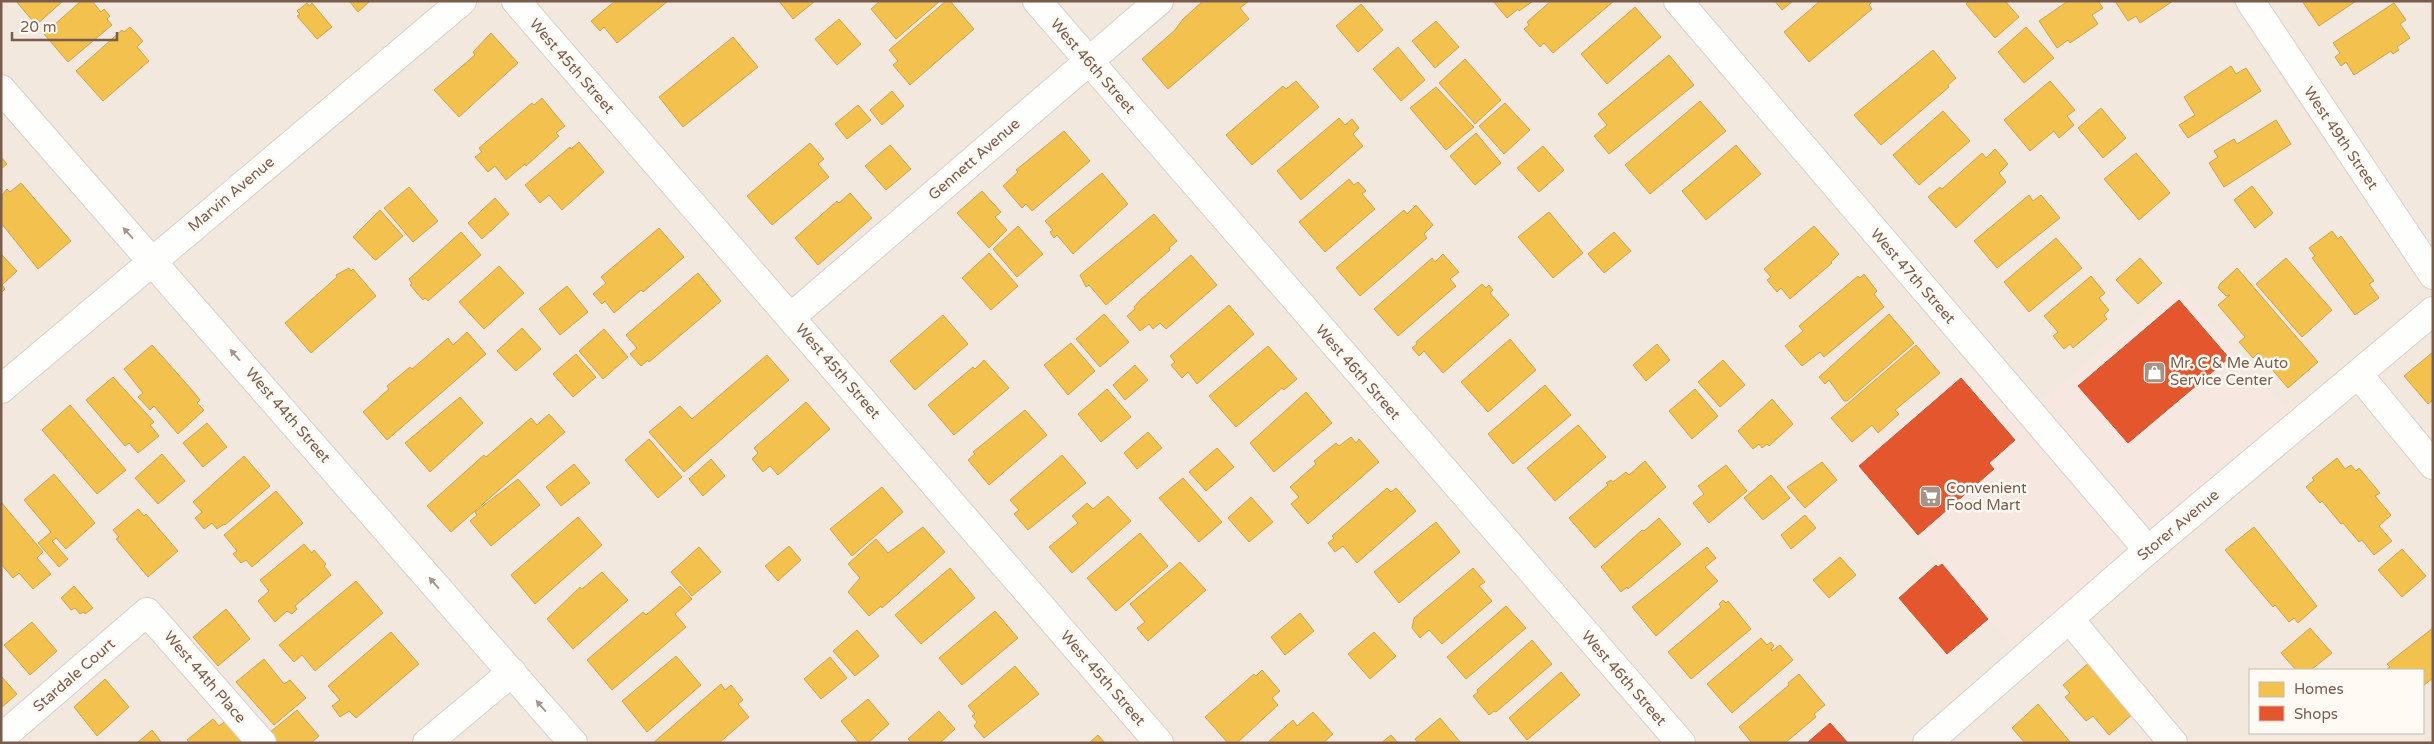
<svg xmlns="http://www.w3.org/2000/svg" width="2434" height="744" font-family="'Varela Round',sans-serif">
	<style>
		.residential { fill: #f2e8de; fill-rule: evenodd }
		.commercial { fill: #f6e8e1 }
		.homes { fill: #f2c14e; stroke: #cea34e }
		.shops { fill: #e4572e; stroke: #c45837 }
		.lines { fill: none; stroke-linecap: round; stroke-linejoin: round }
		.minor-casing { stroke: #d7d1cb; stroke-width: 30 }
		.minor { stroke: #fefefd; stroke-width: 28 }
		.oneway { fill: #a8958b }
		.labels { text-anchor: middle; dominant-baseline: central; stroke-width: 5; stroke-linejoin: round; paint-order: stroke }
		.street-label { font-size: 15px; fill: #7a5c4d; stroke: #fffaf3 }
		.poi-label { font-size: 15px; fill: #7a5c4d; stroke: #fffaf3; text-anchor: start }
	</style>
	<rect width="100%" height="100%" fill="#f9f5f0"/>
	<path class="residential" d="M 1,1 L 2433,1 L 2433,743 L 1,743 ZM 2250,670 L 2423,670 L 2423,733 L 2250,733 Z"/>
	<path class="commercial" d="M 2178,284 L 2300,423 L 2024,660 L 1855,464 L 1982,356 L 2029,411 Z"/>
	<path class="homes" d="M 16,1 L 63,1 L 36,25 Z
		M 81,1 L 92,1 L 101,12 L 104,9 L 110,16 L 107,19 L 112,25 L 68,62 L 44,34 Z
		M 349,1 L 370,1 L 358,12 Z
		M 615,1 L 668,1 L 617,43 L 604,27 L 600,31 L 591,21 Z
		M 779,1 L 815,1 L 793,19 Z
		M 880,1 L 940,1 L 896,39 L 871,9 Z
		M 946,1 L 950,1 L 974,29 L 910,85 L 893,65 L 898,61 L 889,50 Z
		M 1203,1 L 1249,1 L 1240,8 L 1249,19 L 1168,89 L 1142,59 L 1175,30 L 1183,19 Z
		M 1493,1 L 1533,1 L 1519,11 L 1518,9 L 1507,18 Z
		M 1551,1 L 1614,1 L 1553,53 L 1544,43 L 1540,47 L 1524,29 L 1529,25 L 1527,22 Z
		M 1775,1 L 1793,1 L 1782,10 Z
		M 1820,1 L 1873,1 L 1869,5 L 1872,9 L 1809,62 L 1784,32 Z
		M 1969,1 L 2005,1 L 2019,17 L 1995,38 L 1966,4 Z
		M 2068,1 L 2098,1 L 2103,8 L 2092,15 L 2098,24 L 2070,43 L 2068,40 L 2057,48 L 2039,21 Z
		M 2115,1 L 2173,1 L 2140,23 L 2136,16 L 2128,21 Z
		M 2302,1 L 2356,1 L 2319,26 Z
		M 307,3 L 309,6 L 312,3 L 332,27 L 317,39 L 297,16 L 300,14 L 297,11 Z
		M 2394,3 L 2406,20 L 2400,24 L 2410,38 L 2397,47 L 2399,50 L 2393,54 L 2391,51 L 2354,75 L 2346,62 L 2341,66 L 2335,57 L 2340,53 L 2333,43 Z
		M 1361,4 L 1383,30 L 1358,52 L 1336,26 Z
		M 1635,7 L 1661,37 L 1607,84 L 1581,54 Z
		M 839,19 L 861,44 L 837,65 L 815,39 Z
		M 1436,21 L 1459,47 L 1435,68 L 1412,41 Z
		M 130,27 L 143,41 L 137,47 L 149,61 L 103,101 L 76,71 L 122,30 L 124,32 Z
		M 2026,27 L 2054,58 L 2024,83 L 1998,52 Z
		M 491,33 L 518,63 L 459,117 L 434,90 L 475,55 L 473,52 Z
		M 733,37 L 758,67 L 683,127 L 659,97 Z
		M 1398,47 L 1425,80 L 1401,101 L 1373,69 Z
		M 1933,50 L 1956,78 L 1948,85 L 1949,87 L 1881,145 L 1854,115 Z
		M 1669,55 L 1694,85 L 1609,154 L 1594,136 L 1607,125 L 1598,114 Z
		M 1465,59 L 1501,100 L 1475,124 L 1439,83 Z
		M 2231,66 L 2236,74 L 2246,68 L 2261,91 L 2188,138 L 2179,125 L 2195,115 L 2184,97 Z
		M 1296,81 L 1319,107 L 1252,165 L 1226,135 L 1283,86 L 1286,89 Z
		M 2050,81 L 2075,110 L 2067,116 L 2074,125 L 2059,138 L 2054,131 L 2030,151 L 2004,120 Z
		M 1436,87 L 1474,127 L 1446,150 L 1410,108 Z
		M 892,91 L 904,106 L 882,125 L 870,110 Z
		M 542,98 L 565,126 L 556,133 L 559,136 L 526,166 L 525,164 L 506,180 L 495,166 L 488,172 L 475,157 L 482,152 L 479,148 L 532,103 L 534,105 Z
		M 1700,101 L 1726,131 L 1650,194 L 1625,165 Z
		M 1505,103 L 1530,130 L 1504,154 L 1479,126 Z
		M 858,105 L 871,120 L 847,139 L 835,124 Z
		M 2101,108 L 2126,138 L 2103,158 L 2078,128 Z
		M 1943,111 L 1970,141 L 1919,185 L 1893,155 Z
		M 1339,118 L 1345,125 L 1352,119 L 1359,128 L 1353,134 L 1363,146 L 1301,200 L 1277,171 Z
		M 2276,120 L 2291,144 L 2224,187 L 2209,163 L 2218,157 L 2214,151 L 2234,139 L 2237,144 Z
		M 1064,131 L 1090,161 L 1032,211 L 1026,204 L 1022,208 L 1003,186 L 1018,172 L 1016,170 Z
		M 1476,133 L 1501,163 L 1475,185 L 1450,156 Z
		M 579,142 L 604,172 L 562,210 L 549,195 L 540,203 L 525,185 L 570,147 L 571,149 Z
		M 810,143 L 824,159 L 818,164 L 829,177 L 772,225 L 747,196 Z
		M 890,145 L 911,169 L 886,190 L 865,166 Z
		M 1736,145 L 1761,174 L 1706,220 L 1682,191 Z
		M 1543,146 L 1564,170 L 1539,192 L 1517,168 Z
		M 1995,149 L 2008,164 L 1999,173 L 2006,182 L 1956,228 L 1928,197 L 1940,187 L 1942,189 L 1982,153 L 1986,158 Z
		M 2136,153 L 2170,193 L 2139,220 L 2104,179 Z
		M 1,157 L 7,164 L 1,169 Z
		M 1102,173 L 1128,204 L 1073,254 L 1057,235 L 1054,238 L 1050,232 L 1053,230 L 1045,221 Z
		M 1349,179 L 1354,185 L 1358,182 L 1366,191 L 1362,194 L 1375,209 L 1325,252 L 1299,222 Z
		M 21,183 L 71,241 L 38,269 L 1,223 L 2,195 L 7,189 L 10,192 Z
		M 2252,186 L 2273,213 L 2255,228 L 2234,200 Z
		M 409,187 L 438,221 L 413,242 L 384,208 Z
		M 982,191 L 1001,212 L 995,217 L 1007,230 L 989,248 L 957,213 Z
		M 850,193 L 872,218 L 818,265 L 795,238 L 837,201 L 839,203 Z
		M 2029,195 L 2033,201 L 2041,195 L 2060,218 L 1997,268 L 1974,241 Z
		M 495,198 L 509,214 L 482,239 L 468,223 Z
		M 1416,205 L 1433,225 L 1424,234 L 1427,238 L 1360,296 L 1336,268 L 1404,210 L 1407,214 Z
		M 380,210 L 403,236 L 376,260 L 374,259 L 353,237 Z
		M 1549,212 L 1583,253 L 1553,278 L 1518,237 Z
		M 1154,214 L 1177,241 L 1169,248 L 1170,250 L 1106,305 L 1089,285 L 1086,287 L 1080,275 Z
		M 1018,226 L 1043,254 L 1017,277 L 993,249 Z
		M 1814,226 L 1839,254 L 1831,262 L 1832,263 L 1790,299 L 1781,288 L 1777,292 L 1767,280 L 1771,277 L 1764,269 Z
		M 659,228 L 684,257 L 643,292 L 641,290 L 614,313 L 605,301 L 602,304 L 593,294 L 606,283 L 601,277 Z
		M 2332,231 L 2338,239 L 2341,236 L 2374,281 L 2369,284 L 2379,298 L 2355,315 L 2312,258 L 2315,256 L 2309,248 Z
		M 461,232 L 481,255 L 428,301 L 425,298 L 423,300 L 410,285 L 412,284 L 409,279 Z
		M 1614,232 L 1631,251 L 1604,273 L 1588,254 Z
		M 2056,238 L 2082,268 L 2029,312 L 2004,282 Z
		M 989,253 L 1018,286 L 991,310 L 962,278 Z
		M 1,254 L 17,271 L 2,285 L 5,289 L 1,293 Z
		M 1443,254 L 1459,272 L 1450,279 L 1456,286 L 1398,336 L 1374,309 L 1432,258 L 1435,262 Z
		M 1191,255 L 1217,285 L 1166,329 L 1160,323 L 1153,329 L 1149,324 L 1140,331 L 1127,316 L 1135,309 L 1134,307 L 1140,300 Z
		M 2140,258 L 2162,283 L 2138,304 L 2116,280 Z
		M 2286,258 L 2332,310 L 2302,337 L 2256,284 Z
		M 499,266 L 524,293 L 484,329 L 459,302 Z
		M 349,268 L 351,271 L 353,269 L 376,296 L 311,353 L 285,323 L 337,277 L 336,275 Z
		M 2237,268 L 2318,362 L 2288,388 L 2258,353 L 2253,358 L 2239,342 L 2245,337 L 2218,305 L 2230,295 L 2226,296 L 2218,288 L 2220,284 Z
		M 698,273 L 721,301 L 649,362 L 648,360 L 641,366 L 630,354 L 637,348 L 626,335 Z
		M 1864,274 L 1877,291 L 1874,294 L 1884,307 L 1824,357 L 1820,352 L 1802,366 L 1785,346 L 1803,331 L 1799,326 L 1858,276 L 1860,278 Z
		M 2091,276 L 2105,293 L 2099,298 L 2109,310 L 2104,315 L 2107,319 L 2073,348 L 2070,344 L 2064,349 L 2053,336 L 2058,332 L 2044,316 Z
		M 1482,284 L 1486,288 L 1489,285 L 1493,290 L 1490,293 L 1509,315 L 1443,373 L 1424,351 L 1419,356 L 1412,348 L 1417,344 L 1416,342 Z
		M 567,286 L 588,312 L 560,335 L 539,309 Z
		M 1229,305 L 1254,334 L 1197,384 L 1188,372 L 1182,378 L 1171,365 L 1175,362 L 1170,356 Z
		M 1104,314 L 1129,342 L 1100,367 L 1076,339 Z
		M 1889,314 L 1914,343 L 1847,401 L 1844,401 L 1829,380 L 1825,384 L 1819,377 Z
		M 943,315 L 968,344 L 915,390 L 890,361 Z
		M 522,328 L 541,349 L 516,371 L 497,351 Z
		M 604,329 L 628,357 L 603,379 L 579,351 Z
		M 467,332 L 486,354 L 387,440 L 363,412 L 389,389 L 387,386 L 410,367 L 412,369 L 448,338 L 453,345 Z
		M 1510,339 L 1536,370 L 1488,412 L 1461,382 Z
		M 1071,343 L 1095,371 L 1068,395 L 1044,365 Z
		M 1657,344 L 1670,360 L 1646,381 L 1633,365 Z
		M 152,345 L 192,390 L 200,400 L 197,403 L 204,410 L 178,434 L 154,406 L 150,410 L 138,397 L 143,393 L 124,369 Z
		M 1916,345 L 1940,373 L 1895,410 L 1899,414 L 1878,433 L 1872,425 L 1852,442 L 1831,418 Z
		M 1268,346 L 1297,379 L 1284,390 L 1282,388 L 1236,427 L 1209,396 Z
		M 2433,352 L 2433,400 L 2428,404 L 2404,376 Z
		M 576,354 L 596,377 L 573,397 L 553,374 Z
		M 767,355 L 789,380 L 684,472 L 649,432 L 680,406 L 692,419 Z
		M 984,360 L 1009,388 L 954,435 L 928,405 L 973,367 L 975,369 Z
		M 1723,360 L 1745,385 L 1720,407 L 1698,382 Z
		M 1135,365 L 1148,380 L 1125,400 L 1113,385 Z
		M 113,377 L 154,422 L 150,425 L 159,436 L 138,453 L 129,443 L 125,446 L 86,400 Z
		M 1545,385 L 1571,415 L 1513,464 L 1488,434 Z
		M 1107,389 L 1131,417 L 1101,442 L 1078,414 Z
		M 1695,389 L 1718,416 L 1692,439 L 1669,411 Z
		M 1306,392 L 1332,423 L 1274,472 L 1250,443 Z
		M 460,397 L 483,423 L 430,472 L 405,443 Z
		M 1772,399 L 1793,424 L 1769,446 L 1767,444 L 1762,448 L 1759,444 L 1753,449 L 1738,431 Z
		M 806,402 L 830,429 L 778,475 L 770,466 L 763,472 L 752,459 L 758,453 L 754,448 Z
		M 70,405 L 126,470 L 97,494 L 42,430 Z
		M 1025,410 L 1047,435 L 989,485 L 968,460 L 975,454 L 973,452 Z
		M 549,414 L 565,432 L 451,532 L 427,506 L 484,455 L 486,457 L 531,418 L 537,425 Z
		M 207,423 L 227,447 L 203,467 L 183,443 Z
		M 1578,425 L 1606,457 L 1555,501 L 1527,468 Z
		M 1148,432 L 1162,448 L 1137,469 L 1124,453 Z
		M 1351,437 L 1356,443 L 1359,439 L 1379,462 L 1308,524 L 1291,504 L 1299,497 L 1290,487 L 1316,464 L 1314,461 L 1336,443 L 1339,446 Z
		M 649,439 L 682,477 L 658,498 L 625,460 Z
		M 1217,448 L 1234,467 L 1206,491 L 1189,472 Z
		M 162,454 L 185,481 L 158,504 L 135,478 Z
		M 1062,455 L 1086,483 L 1028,530 L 1014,514 L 1019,510 L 1010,500 Z
		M 244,456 L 270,486 L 225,525 L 224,524 L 217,529 L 212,523 L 204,529 L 195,518 L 202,512 L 193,502 Z
		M 2337,458 L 2345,469 L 2351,465 L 2356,471 L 2359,468 L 2380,493 L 2375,496 L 2391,515 L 2379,526 L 2392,541 L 2374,555 L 2362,540 L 2359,542 L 2343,523 L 2341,524 L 2322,501 L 2320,503 L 2306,487 L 2314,480 L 2312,478 Z
		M 711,459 L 725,476 L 703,496 L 689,479 Z
		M 1645,461 L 1666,487 L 1595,548 L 1569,518 L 1608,485 L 1606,483 L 1611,480 L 1613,482 L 1626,472 L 1629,475 Z
		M 1822,462 L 1837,480 L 1805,508 L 1787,487 Z
		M 574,464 L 590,483 L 561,506 L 546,487 Z
		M 1726,465 L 1747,491 L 1709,523 L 1693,503 L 1704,494 L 1698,486 Z
		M 54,474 L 95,523 L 66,549 L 56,538 L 52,541 L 68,559 L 59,567 L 38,543 L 51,532 L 24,500 Z
		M 1771,475 L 1790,498 L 1763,520 L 1744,498 Z
		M 1183,478 L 1222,522 L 1199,542 L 1159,498 Z
		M 518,479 L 540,505 L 491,546 L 470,521 L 477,515 L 475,512 Z
		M 882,487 L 903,512 L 852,556 L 830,529 Z
		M 1387,488 L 1391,492 L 1396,488 L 1416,511 L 1357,563 L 1343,546 L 1335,552 L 1328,543 L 1334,538 L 1332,536 Z
		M 276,491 L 303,523 L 252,567 L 246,560 L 241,563 L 233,554 L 237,551 L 224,535 Z
		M 1108,496 L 1131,521 L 1072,573 L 1049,547 L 1078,523 L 1072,516 L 1087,503 L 1093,509 Z
		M 1251,497 L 1273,522 L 1249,542 L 1228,518 Z
		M 1,502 L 43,552 L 37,558 L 51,574 L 33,589 L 19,573 L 13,578 L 1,564 Z
		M 138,509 L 144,516 L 146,514 L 178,551 L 148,577 L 116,539 L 119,537 L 113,530 Z
		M 1805,515 L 1816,528 L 1791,549 L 1781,535 Z
		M 578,517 L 602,545 L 535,604 L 511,575 Z
		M 1659,518 L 1681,544 L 1628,589 L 1627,587 L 1621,592 L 1601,567 L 1642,530 L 1644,531 Z
		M 1436,522 L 1460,552 L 1399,603 L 1374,572 Z
		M 923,527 L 945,552 L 882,608 L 881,606 L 869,616 L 848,592 L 860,578 L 848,564 L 876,539 L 888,553 Z
		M 2254,527 L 2317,606 L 2298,623 L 2294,618 L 2289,622 L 2275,605 L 2273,607 L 2225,550 Z
		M 1140,533 L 1168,566 L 1116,611 L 1087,578 Z
		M 304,544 L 312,553 L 314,550 L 326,564 L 324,566 L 331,575 L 295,606 L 297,609 L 292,614 L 287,611 L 275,622 L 258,601 L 269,591 L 260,580 Z
		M 789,546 L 801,560 L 778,581 L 765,566 Z
		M 699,547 L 721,572 L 692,596 L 671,572 Z
		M 1707,547 L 1716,558 L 1705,567 L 1718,581 L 1656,636 L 1632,607 Z
		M 2402,549 L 2426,576 L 2402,597 L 2378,570 Z
		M 1840,557 L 1856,575 L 1829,598 L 1813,580 Z
		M 1180,562 L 1206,590 L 1148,641 L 1137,628 L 1145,622 L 1130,604 Z
		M 950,568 L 975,598 L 921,644 L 895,615 Z
		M 1473,568 L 1485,582 L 1479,586 L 1492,601 L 1442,644 L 1429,630 L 1420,638 L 1412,628 L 1414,618 Z
		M 602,572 L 628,600 L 573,649 L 547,619 L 580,587 L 582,589 Z
		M 356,581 L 383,613 L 315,671 L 302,655 L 294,662 L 279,645 Z
		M 74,586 L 93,608 L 85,614 L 84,612 L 80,614 L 75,608 L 71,610 L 61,598 Z
		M 680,586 L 692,599 L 675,614 L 686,627 L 612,690 L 587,660 L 643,612 L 646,615 Z
		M 1723,600 L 1726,603 L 1728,601 L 1751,629 L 1691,679 L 1668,652 L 1721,607 L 1719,604 Z
		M 1506,606 L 1526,628 L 1466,679 L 1447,657 Z
		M 226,609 L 250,639 L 218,666 L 193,637 Z
		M 995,611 L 1018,638 L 962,685 L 939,658 Z
		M 1300,613 L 1314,631 L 1285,655 L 1271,637 Z
		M 32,622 L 57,651 L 30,675 L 4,645 Z
		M 2310,628 L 2332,653 L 2311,670 L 2296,670 L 2281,653 Z
		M 2433,628 L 2433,678 L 2423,686 L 2423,670 L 2386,670 L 2390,667 L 2387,664 Z
		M 857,630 L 879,656 L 855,676 L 833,651 Z
		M 391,632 L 419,664 L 356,718 L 349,711 L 340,717 L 332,706 L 340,700 L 328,686 Z
		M 1374,632 L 1396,656 L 1370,679 L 1348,654 Z
		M 1761,638 L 1767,645 L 1771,642 L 1774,646 L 1771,649 L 1772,651 L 1780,645 L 1793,660 L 1732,713 L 1707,684 Z
		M 1532,640 L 1552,664 L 1496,712 L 1494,711 L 1489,715 L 1473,696 L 1478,692 L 1477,690 Z
		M 676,656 L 701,685 L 647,732 L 622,701 Z
		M 830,657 L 847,678 L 821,699 L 804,679 Z
		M 264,659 L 284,684 L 290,680 L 306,698 L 274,725 L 236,682 Z
		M 2091,661 L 2135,712 L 2109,735 L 2093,716 L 2086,721 L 2065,697 L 2070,693 L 2063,685 Z
		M 1015,666 L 1039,694 L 984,738 L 974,726 L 977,722 L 972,716 L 975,714 L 968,706 Z
		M 1262,670 L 1280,691 L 1272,698 L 1278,705 L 1237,743 L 1228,743 L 1205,717 L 1254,674 L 1256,676 Z
		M 1561,672 L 1580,695 L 1527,740 L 1509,718 Z
		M 1799,674 L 1825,705 L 1814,714 L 1816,717 L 1785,743 L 1752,743 L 1739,727 L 1789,685 L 1788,683 Z
		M 1,676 L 17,694 L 1,708 Z
		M 105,679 L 129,707 L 97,736 L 74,707 Z
		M 721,684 L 725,690 L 731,685 L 743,700 L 738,704 L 749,717 L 719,743 L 653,743 Z
		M 868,699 L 889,724 L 868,743 L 859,743 L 841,721 Z
		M 2038,704 L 2071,743 L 2025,743 L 2012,728 Z
		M 297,710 L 319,736 L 311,743 L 277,743 L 269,733 Z
		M 939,711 L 955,729 L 940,743 L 912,743 L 908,739 Z
		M 1313,712 L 1333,734 L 1323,743 L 1267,743 L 1293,720 L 1297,726 Z
		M 229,718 L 250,743 L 190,743 L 187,740 L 213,719 L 219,726 Z
		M 1440,718 L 1461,743 L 1418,743 L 1415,739 Z
		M 152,730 L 162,743 L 137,743 Z
		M 1098,735 L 1105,743 L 1089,743 Z
		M 1391,735 L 1398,743 L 1381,743 Z"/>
	<path class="shops" d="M 2179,300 L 2229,358 L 2128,443 L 2078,386 Z
		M 1961,378 L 2015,440 L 1989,463 L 1994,469 L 1918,535 L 1859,466 Z
		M 1942,564 L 1988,619 L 1947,654 L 1899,598 L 1936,565 L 1938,567 Z
		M 1830,723 L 1848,743 L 1807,743 Z"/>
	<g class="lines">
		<defs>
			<path id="minor" d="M 516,1 L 1159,743
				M 1037,1 L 1681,743
				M 1678,1 L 2148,550
				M 2250,1 L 2433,275
				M 1,89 L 573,743
				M 791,317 L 1159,1
				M 2358,374 L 2433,465
				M 1,389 L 462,1
				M 2070,620 L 2173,743
				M 1,738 L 147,612 L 262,743
				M 427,743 L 512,672
				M 1927,743 L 2148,550 L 2433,311"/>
		</defs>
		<use href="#minor" class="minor-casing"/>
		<use href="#minor" class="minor"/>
	</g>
	<defs><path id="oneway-solid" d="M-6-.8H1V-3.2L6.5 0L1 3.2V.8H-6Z" transform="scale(1.25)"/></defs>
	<g class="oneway">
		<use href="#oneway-solid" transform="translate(128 233) rotate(-132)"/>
		<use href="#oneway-solid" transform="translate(235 355) rotate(-131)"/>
		<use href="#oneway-solid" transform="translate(434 583) rotate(-131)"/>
		<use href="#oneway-solid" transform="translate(541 706) rotate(-131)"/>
	</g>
	<defs>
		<symbol id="shop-square" viewBox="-11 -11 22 22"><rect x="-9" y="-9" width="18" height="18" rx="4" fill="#a69286" stroke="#fffaf3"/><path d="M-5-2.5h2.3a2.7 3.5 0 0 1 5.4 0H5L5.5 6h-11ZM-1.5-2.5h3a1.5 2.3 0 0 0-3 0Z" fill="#fff"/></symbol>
		<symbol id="supermarket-square" viewBox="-11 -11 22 22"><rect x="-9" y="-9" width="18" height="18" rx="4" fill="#a69286" stroke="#fffaf3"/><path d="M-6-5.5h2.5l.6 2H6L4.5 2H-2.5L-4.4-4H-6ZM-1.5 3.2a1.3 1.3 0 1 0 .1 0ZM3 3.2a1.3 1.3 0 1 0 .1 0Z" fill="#fff"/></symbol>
	</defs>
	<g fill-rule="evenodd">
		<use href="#shop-square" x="2142" y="360" width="25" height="25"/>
		<use href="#supermarket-square" x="1918" y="484" width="25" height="25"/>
	</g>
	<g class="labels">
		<g class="street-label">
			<text transform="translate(572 66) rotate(49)">West 45th Street</text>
			<text transform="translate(1093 66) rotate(49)">West 46th Street</text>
			<text transform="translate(2341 138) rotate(56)">West 49th Street</text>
			<text transform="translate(974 159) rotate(-41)">Gennett Avenue</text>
			<text transform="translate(231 194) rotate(-40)">Marvin Avenue</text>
			<text transform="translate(1913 276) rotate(49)">West 47th Street</text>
			<text transform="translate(838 371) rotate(49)">West 45th Street</text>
			<text transform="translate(1358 372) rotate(49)">West 46th Street</text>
			<text transform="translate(288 415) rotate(49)">West 44th Street</text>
			<text transform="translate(2178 525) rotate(-40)">Storer Avenue</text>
			<text transform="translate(74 675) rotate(-41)">Stardale Court</text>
			<text transform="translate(205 677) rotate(49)">West 44th Place</text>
			<text transform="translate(1103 678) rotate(49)">West 45th Street</text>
			<text transform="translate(1624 678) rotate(49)">West 46th Street</text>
		</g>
		<g class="poi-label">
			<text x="2170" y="363">Mr. C &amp; Me Auto<tspan x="2170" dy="17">Service Center</tspan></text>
			<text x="1946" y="488">Convenient<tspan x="1946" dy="17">Food Mart</tspan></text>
		</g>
	</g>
	<rect width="2434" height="744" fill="none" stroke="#7a5c4d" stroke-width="5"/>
	<rect x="2249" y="669" width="175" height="65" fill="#fffaf3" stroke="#cabbb1"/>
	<rect x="2259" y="682" width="25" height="15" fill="#f2c14e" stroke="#cabbb1"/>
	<text x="2294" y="694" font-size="15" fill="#7a5c4d">Homes</text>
	<rect x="2259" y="706" width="25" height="15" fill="#e4572e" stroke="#cabbb1"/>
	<text x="2294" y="719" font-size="15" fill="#7a5c4d">Shops</text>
	<path d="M12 32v8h105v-8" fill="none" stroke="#7a5c4d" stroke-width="2.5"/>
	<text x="20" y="32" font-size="15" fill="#7a5c4d" stroke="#fffaf3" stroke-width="4" paint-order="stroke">20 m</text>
</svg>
